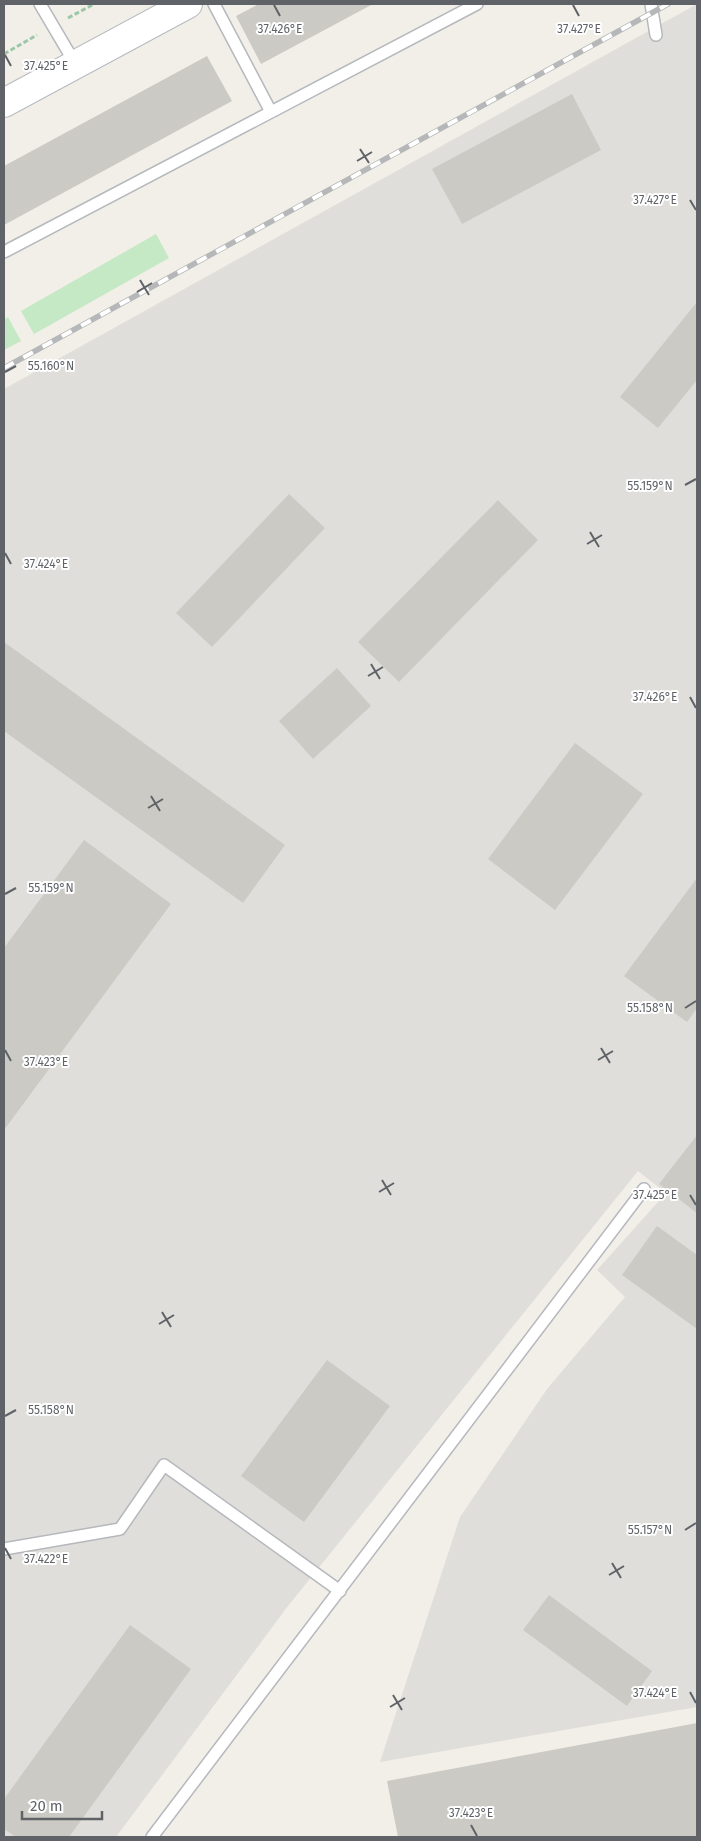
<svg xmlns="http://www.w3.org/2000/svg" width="701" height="1841" font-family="'Fira Sans',sans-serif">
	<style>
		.industrial { fill: #e0deda }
		.green { fill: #c5e8c5 }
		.building { fill: #cccac5 }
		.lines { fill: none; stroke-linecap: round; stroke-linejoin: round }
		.lane-casing { stroke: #b5b8bc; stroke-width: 14 }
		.secondary-casing { stroke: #b6babf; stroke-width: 30 }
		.path { stroke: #9cc7a9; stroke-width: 3; stroke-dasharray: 5 2.5; stroke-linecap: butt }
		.lane { stroke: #fff; stroke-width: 11 }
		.secondary { stroke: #fff; stroke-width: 28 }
		.rail-casing { stroke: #b6b7b8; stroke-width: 5.5 }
		.rail { stroke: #fff; stroke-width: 4; stroke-dasharray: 11; stroke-linecap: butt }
		.ticks { fill: none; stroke: #5f6368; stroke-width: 2 }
		.ticks-label { font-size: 12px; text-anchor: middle; fill: #5f6368; stroke: #fff; stroke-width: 4; stroke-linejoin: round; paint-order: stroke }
	</style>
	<rect width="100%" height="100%" fill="#f1efe8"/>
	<path class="industrial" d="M 697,4 L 697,1707 L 380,1762 L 460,1517 L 547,1389 L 625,1297 L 597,1270 L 666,1193 L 638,1171 L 288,1606 L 116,1837 L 4,1837 L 4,389 Z"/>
	<path class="green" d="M 156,234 L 169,258 L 34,334 L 21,311 Z
		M 8,317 L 21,341 L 4,350 L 4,320 Z"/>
	<path class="building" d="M 259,4 L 373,4 L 261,64 L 236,16 Z
		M 207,56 L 232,101 L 4,225 L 4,166 Z
		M 572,94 L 601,150 L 462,224 L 432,169 Z
		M 697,302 L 697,380 L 658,428 L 620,397 Z
		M 289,494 L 325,528 L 212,647 L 176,613 Z
		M 498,500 L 538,540 L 399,682 L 358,642 Z
		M 4,642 L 285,845 L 243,903 L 4,731 Z
		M 337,668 L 371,706 L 313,759 L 279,721 Z
		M 575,743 L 643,794 L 555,910 L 488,859 Z
		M 84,840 L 171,904 L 4,1130 L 4,948 Z
		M 697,878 L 697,1008 L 687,1022 L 624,976 Z
		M 697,1135 L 697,1213 L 659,1184 Z
		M 657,1226 L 697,1255 L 697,1329 L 622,1275 Z
		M 327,1360 L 390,1406 L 304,1522 L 241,1476 Z
		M 549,1595 L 652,1671 L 627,1706 L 523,1630 Z
		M 130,1625 L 191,1669 L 69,1837 L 16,1837 L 4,1829 L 4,1799 Z
		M 697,1723 L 697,1837 L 398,1837 L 387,1781 Z"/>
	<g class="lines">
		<defs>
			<path id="lane" d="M 40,4 L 76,65
				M 214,4 L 271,112
				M 651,4 L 656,35
				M 4,252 L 477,4
				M 4,1549 L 120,1529 L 164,1465 L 340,1591
				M 152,1837 L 644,1189"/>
			<path id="secondary" d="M 4,103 L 188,4"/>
		</defs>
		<use href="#lane" class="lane-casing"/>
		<use href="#secondary" class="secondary-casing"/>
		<path class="path" d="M 68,18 L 94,4
			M 4,54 L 37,35"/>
		<use href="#lane" class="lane"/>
		<use href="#secondary" class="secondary"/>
		<defs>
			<path id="rail" d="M 4,368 L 668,4"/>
		</defs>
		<use href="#rail" class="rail-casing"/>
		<use href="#rail" class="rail"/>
	</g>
	<path class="ticks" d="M 274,5 L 280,16M 573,5 L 579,16M 5,55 L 11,66M 360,149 L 369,163M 357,161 L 372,152M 690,200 L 696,210M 140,280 L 149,295M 137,292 L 152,283M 5,372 L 16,366M 685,485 L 696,479M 590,532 L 599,547M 587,544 L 602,535M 5,553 L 11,564M 371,664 L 380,679M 368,676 L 383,667M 690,697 L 696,708M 151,796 L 160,811M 148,808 L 163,799M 5,894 L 16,888M 685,1008 L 696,1001M 601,1048 L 610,1063M 5,1050 L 11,1061M 598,1060 L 613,1051M 382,1180 L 391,1195M 379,1192 L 394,1183M 690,1195 L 696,1205M 162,1312 L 171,1327M 159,1324 L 174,1315M 5,1416 L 16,1410M 685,1530 L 696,1523M 5,1548 L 11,1559M 612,1563 L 621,1578M 609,1575 L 624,1566M 690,1692 L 696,1703M 393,1695 L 402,1710M 390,1707 L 405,1698M 471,1825 L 477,1836"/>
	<g class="ticks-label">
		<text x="280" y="33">37.426°E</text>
		<text x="579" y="33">37.427°E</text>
		<text x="46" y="70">37.425°E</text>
		<text x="655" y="204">37.427°E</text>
		<text x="51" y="370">55.160°N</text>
		<text x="650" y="490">55.159°N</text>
		<text x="46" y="568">37.424°E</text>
		<text x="655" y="701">37.426°E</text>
		<text x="51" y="892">55.159°N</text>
		<text x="650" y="1012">55.158°N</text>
		<text x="46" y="1066">37.423°E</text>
		<text x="655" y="1199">37.425°E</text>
		<text x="51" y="1414">55.158°N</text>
		<text x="650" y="1534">55.157°N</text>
		<text x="46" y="1563">37.422°E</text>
		<text x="655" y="1697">37.424°E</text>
		<text x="471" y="1817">37.423°E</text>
	</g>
	<rect width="701" height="1841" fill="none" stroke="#5f6368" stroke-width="10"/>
	<path d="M22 1811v8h80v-8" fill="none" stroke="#5f6368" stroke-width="2.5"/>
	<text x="30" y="1811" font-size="15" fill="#5f6368" stroke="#ffffff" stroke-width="4" paint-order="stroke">20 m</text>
</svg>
